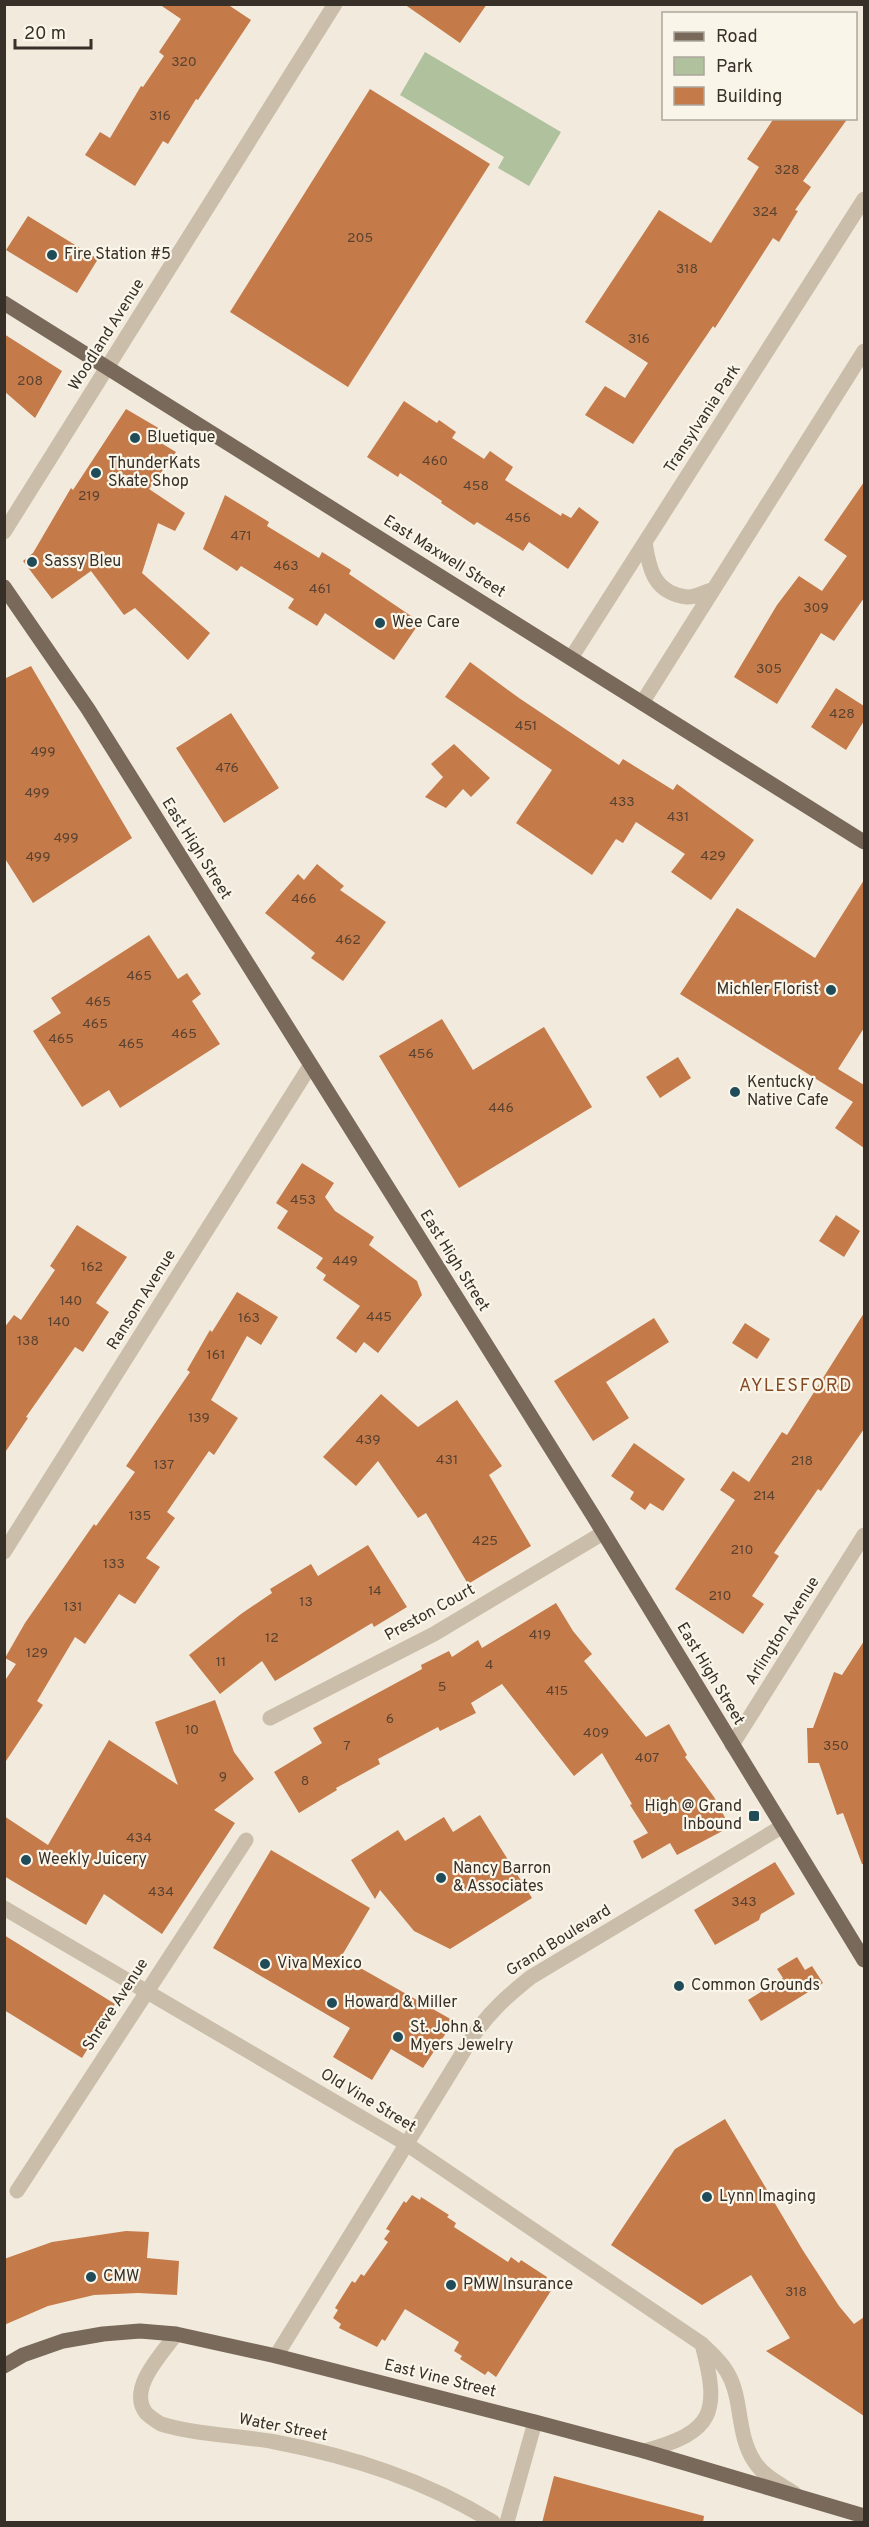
<svg xmlns="http://www.w3.org/2000/svg" width="869" height="2527" font-family="Overpass,sans-serif">
	<style>
		.green { fill: #afc19d }
		.building { fill: #c47a49 }
		.lines { fill: none; stroke-linecap: round; stroke-linejoin: round }
		.minor { stroke: #cabda9; stroke-width: 15 }
		.major { stroke: #79695a; stroke-width: 15 }
		.poi-dot { fill: #1f4c58; stroke: #faf5e9; stroke-width: 2 }
		.labels { text-anchor: middle; dominant-baseline: central; stroke-width: 4.5; stroke-linejoin: round; paint-order: stroke }
		.number-label { font-size: 14px; fill: #5a4231 }
		.poi-label { font-size: 16px; fill: #373029; stroke: #faf5e9; text-anchor: start }
		.street-label { font-size: 16px; fill: #373029; stroke: #faf5e9 }
		.neighbourhood-label { font-size: 18px; letter-spacing: 1.5px; fill: #854923; stroke: #faf5e9 }
	</style>
	<rect width="100%" height="100%" fill="#f2ebdd"/>
	<path class="green" d="M 425,52 L 561,132 L 529,186 L 498,168 L 504,157 L 400,95 Z"/>
	<path class="building" d="M 159,4 L 227,4 L 251,20 L 198,100 L 196,99 L 168,144 L 163,141 L 135,186 L 85,155 L 100,132 L 110,138 L 141,86 L 143,87 L 164,56 L 159,52 L 181,19 Z
		M 404,4 L 487,4 L 460,43 Z
		M 370,89 L 490,164 L 348,387 L 230,312 Z
		M 774,118 L 848,118 L 803,181 L 811,187 L 795,210 L 798,211 L 779,242 L 773,238 L 715,328 L 713,326 L 633,444 L 585,415 L 605,386 L 625,398 L 648,363 L 585,322 L 659,210 L 711,243 L 759,167 L 747,159 Z
		M 28,216 L 98,259 L 77,293 L 6,250 Z
		M 4,334 L 62,371 L 35,418 L 4,391 Z
		M 404,401 L 437,423 L 439,420 L 456,432 L 452,438 L 484,459 L 490,451 L 513,467 L 505,480 L 561,516 L 562,513 L 571,518 L 579,507 L 599,522 L 568,569 L 529,542 L 523,551 L 477,522 L 474,525 L 441,503 L 442,501 L 400,473 L 398,477 L 367,457 Z
		M 126,409 L 167,433 L 161,443 L 176,452 L 149,489 L 185,513 L 175,531 L 158,523 L 142,573 L 210,633 L 188,660 L 135,608 L 124,615 L 91,571 L 52,599 L 23,561 L 33,553 L 71,488 L 73,490 Z
		M 864,482 L 864,598 L 834,641 L 821,633 L 777,704 L 734,677 L 777,605 L 799,576 L 822,591 L 847,556 L 824,540 Z
		M 225,495 L 269,522 L 267,526 L 319,558 L 322,552 L 351,570 L 349,574 L 420,622 L 394,660 L 325,613 L 317,626 L 288,608 L 294,599 L 241,566 L 237,571 L 203,549 Z
		M 470,662 L 519,698 L 619,765 L 623,759 L 673,790 L 677,784 L 754,840 L 711,900 L 671,872 L 685,854 L 636,822 L 623,843 L 616,839 L 592,875 L 516,823 L 552,770 L 445,697 Z
		M 31,666 L 132,838 L 33,903 L 4,857 L 4,679 Z
		M 836,688 L 864,706 L 864,721 L 846,750 L 811,727 Z
		M 231,713 L 279,788 L 224,823 L 176,748 Z
		M 454,744 L 490,778 L 471,797 L 463,789 L 446,808 L 425,797 L 443,777 L 431,764 Z
		M 317,864 L 344,886 L 340,890 L 386,922 L 343,981 L 311,958 L 315,953 L 265,913 L 298,874 L 304,880 Z
		M 864,880 L 864,1028 L 838,1069 L 864,1085 L 864,1148 L 835,1128 L 853,1102 L 680,994 L 737,908 L 815,958 Z
		M 149,935 L 178,979 L 187,973 L 201,994 L 192,1001 L 220,1044 L 120,1108 L 109,1090 L 82,1107 L 33,1031 L 61,1013 L 51,998 Z
		M 442,1019 L 473,1070 L 544,1027 L 592,1107 L 459,1188 L 379,1056 Z
		M 678,1057 L 691,1078 L 660,1098 L 646,1077 Z
		M 302,1163 L 334,1183 L 325,1197 L 335,1211 L 374,1237 L 369,1245 L 417,1281 L 422,1295 L 378,1353 L 364,1342 L 356,1353 L 336,1338 L 360,1306 L 323,1280 L 326,1275 L 316,1268 L 323,1258 L 277,1228 L 288,1211 L 276,1203 Z
		M 836,1215 L 860,1231 L 844,1257 L 819,1241 Z
		M 77,1225 L 127,1257 L 96,1303 L 109,1312 L 83,1352 L 75,1347 L 26,1417 L 28,1418 L 4,1454 L 4,1328 L 14,1315 L 21,1320 L 55,1270 L 50,1266 Z
		M 237,1292 L 278,1317 L 261,1345 L 247,1336 L 211,1400 L 238,1418 L 214,1455 L 209,1451 L 167,1512 L 175,1518 L 146,1558 L 160,1567 L 135,1604 L 119,1594 L 85,1644 L 75,1637 L 37,1701 L 43,1705 L 4,1764 L 4,1682 L 16,1664 L 5,1658 L 25,1623 L 94,1524 L 96,1526 L 135,1472 L 126,1466 L 190,1372 L 187,1370 L 210,1330 L 212,1332 Z
		M 864,1313 L 864,1429 L 821,1491 L 818,1489 L 774,1553 L 779,1556 L 752,1596 L 764,1604 L 743,1634 L 675,1589 L 735,1500 L 720,1490 L 733,1471 L 749,1482 L 782,1432 L 787,1435 Z
		M 654,1318 L 669,1342 L 606,1382 L 629,1418 L 593,1441 L 554,1381 Z
		M 745,1323 L 770,1339 L 757,1359 L 732,1343 Z
		M 381,1394 L 418,1427 L 457,1400 L 502,1466 L 489,1475 L 531,1546 L 468,1584 L 426,1513 L 418,1518 L 378,1461 L 356,1486 L 323,1457 Z
		M 634,1443 L 685,1479 L 663,1511 L 650,1503 L 645,1510 L 630,1499 L 634,1492 L 611,1476 Z
		M 368,1545 L 407,1607 L 374,1627 L 372,1623 L 275,1681 L 262,1661 L 220,1694 L 189,1655 L 241,1614 L 272,1593 L 270,1589 L 311,1564 L 318,1576 Z
		M 556,1603 L 573,1631 L 592,1654 L 584,1661 L 646,1737 L 669,1724 L 687,1755 L 685,1757 L 714,1797 L 730,1827 L 677,1855 L 670,1843 L 642,1859 L 633,1841 L 648,1833 L 630,1805 L 632,1804 L 602,1753 L 574,1776 L 502,1684 L 471,1703 L 476,1713 L 440,1731 L 438,1727 L 378,1759 L 380,1764 L 336,1788 L 337,1790 L 299,1813 L 274,1772 L 322,1743 L 313,1728 L 422,1669 L 421,1665 L 449,1651 L 452,1657 L 478,1640 L 482,1648 Z
		M 864,1641 L 864,1864 L 862,1864 L 843,1813 L 837,1815 L 819,1763 L 808,1763 L 807,1728 L 813,1728 L 834,1672 L 842,1675 Z
		M 215,1700 L 234,1752 L 254,1779 L 214,1810 L 235,1823 L 162,1934 L 104,1894 L 86,1925 L 4,1876 L 4,1816 L 48,1845 L 109,1740 L 178,1785 L 155,1722 Z
		M 480,1815 L 532,1898 L 450,1949 L 414,1931 L 380,1890 L 375,1899 L 351,1860 L 398,1830 L 405,1841 L 444,1817 L 453,1832 Z
		M 271,1850 L 370,1908 L 341,1957 L 454,2021 L 423,2068 L 391,2049 L 372,2080 L 333,2057 L 350,2028 L 213,1948 Z
		M 775,1862 L 795,1894 L 761,1914 L 759,1920 L 715,1945 L 694,1910 Z
		M 4,1935 L 115,2004 L 82,2058 L 4,2010 Z
		M 797,1957 L 805,1970 L 812,1966 L 823,1983 L 761,2021 L 748,2000 L 783,1978 L 777,1969 Z
		M 725,2119 L 802,2249 L 839,2306 L 854,2324 L 864,2317 L 864,2416 L 766,2351 L 790,2338 L 751,2275 L 702,2305 L 611,2245 L 675,2149 Z
		M 412,2195 L 420,2200 L 421,2197 L 449,2215 L 447,2217 L 456,2223 L 454,2227 L 508,2262 L 511,2257 L 519,2263 L 521,2260 L 547,2277 L 545,2281 L 554,2286 L 496,2377 L 488,2371 L 485,2375 L 460,2359 L 462,2356 L 454,2351 L 459,2342 L 405,2309 L 385,2341 L 382,2339 L 377,2347 L 339,2328 L 341,2324 L 333,2318 L 338,2310 L 335,2308 L 352,2281 L 355,2283 L 361,2274 L 364,2276 L 388,2242 L 384,2239 L 390,2231 L 386,2229 L 404,2201 L 406,2203 Z
		M 126,2231 L 149,2232 L 147,2258 L 179,2261 L 177,2295 L 138,2293 L 94,2295 L 48,2306 L 4,2325 L 4,2259 L 52,2242 Z
		M 554,2476 L 704,2516 L 703,2523 L 542,2523 Z"/>
	<g class="lines">
		<path class="minor" d="M 4,532 L 335,4
			M 645,542 C 649,569 654,593 687,597 C 695,598 706,591 714,589
			M 571,658 L 864,199
			M 642,703 L 864,351
			M 4,1552 L 310,1066
			M 270,1718 L 434,1634 L 603,1533
			M 732,1745 L 864,1535
			M 4,1908 L 405,2143 L 702,2344 C 711,2353 721,2361 727,2372 C 743,2398 736,2433 754,2461 C 763,2476 780,2484 794,2493
			M 17,2191 L 246,1840
			M 176,2334 C 163,2353 127,2388 146,2413 C 150,2417 156,2421 161,2424 C 197,2435 237,2435 275,2442 C 354,2457 424,2480 493,2522
			M 276,2356 L 470,2041 C 486,2015 507,1996 531,1977 L 783,1826
			M 644,2451 C 715,2432 720,2412 702,2344
			M 507,2522 L 535,2422"/>
		<path class="major" d="M 4,303 L 864,842
			M 4,587 L 88,709 L 594,1517 L 864,1960
			M 4,2366 L 23,2355 L 63,2341 L 103,2334 L 140,2331 L 176,2334 L 276,2356 L 535,2422 L 644,2451 L 864,2516"/>
	</g>
	<g class="poi-dot">
		<circle cx="52" cy="255" r="6"/>
		<circle cx="135" cy="438" r="6"/>
		<circle cx="96" cy="473" r="6"/>
		<circle cx="32" cy="562" r="6"/>
		<circle cx="380" cy="623" r="6"/>
		<circle cx="831" cy="990" r="6"/>
		<circle cx="735" cy="1092" r="6"/>
		<rect x="748" y="1810" width="12" height="12" rx="3"/>
		<circle cx="26" cy="1860" r="6"/>
		<circle cx="441" cy="1878" r="6"/>
		<circle cx="265" cy="1964" r="6"/>
		<circle cx="679" cy="1986" r="6"/>
		<circle cx="332" cy="2003" r="6"/>
		<circle cx="398" cy="2037" r="6"/>
		<circle cx="707" cy="2197" r="6"/>
		<circle cx="91" cy="2277" r="6"/>
		<circle cx="451" cy="2285" r="6"/>
	</g>
	<g class="labels">
		<g class="number-label">
			<text x="184" y="62">320</text>
			<text x="160" y="116">316</text>
			<text x="787" y="170">328</text>
			<text x="765" y="212">324</text>
			<text x="360" y="238">205</text>
			<text x="687" y="269">318</text>
			<text x="639" y="339">316</text>
			<text x="30" y="381">208</text>
			<text x="435" y="461">460</text>
			<text x="476" y="486">458</text>
			<text x="89" y="496">219</text>
			<text x="518" y="518">456</text>
			<text x="241" y="536">471</text>
			<text x="286" y="566">463</text>
			<text x="320" y="589">461</text>
			<text x="816" y="608">309</text>
			<text x="769" y="669">305</text>
			<text x="842" y="714">428</text>
			<text x="526" y="726">451</text>
			<text x="43" y="752">499</text>
			<text x="227" y="768">476</text>
			<text x="37" y="793">499</text>
			<text x="622" y="802">433</text>
			<text x="678" y="817">431</text>
			<text x="66" y="838">499</text>
			<text x="713" y="856">429</text>
			<text x="38" y="857">499</text>
			<text x="304" y="899">466</text>
			<text x="348" y="940">462</text>
			<text x="139" y="976">465</text>
			<text x="98" y="1002">465</text>
			<text x="95" y="1024">465</text>
			<text x="184" y="1034">465</text>
			<text x="61" y="1039">465</text>
			<text x="131" y="1044">465</text>
			<text x="421" y="1054">456</text>
			<text x="501" y="1108">446</text>
			<text x="303" y="1200">453</text>
			<text x="345" y="1261">449</text>
			<text x="92" y="1267">162</text>
			<text x="71" y="1301">140</text>
			<text x="379" y="1317">445</text>
			<text x="249" y="1318">163</text>
			<text x="59" y="1322">140</text>
			<text x="28" y="1341">138</text>
			<text x="216" y="1355">161</text>
			<text x="199" y="1418">139</text>
			<text x="368" y="1440">439</text>
			<text x="447" y="1460">431</text>
			<text x="802" y="1461">218</text>
			<text x="164" y="1465">137</text>
			<text x="764" y="1496">214</text>
			<text x="140" y="1516">135</text>
			<text x="485" y="1541">425</text>
			<text x="742" y="1550">210</text>
			<text x="114" y="1564">133</text>
			<text x="375" y="1591">14</text>
			<text x="720" y="1596">210</text>
			<text x="306" y="1602">13</text>
			<text x="73" y="1607">131</text>
			<text x="540" y="1635">419</text>
			<text x="272" y="1638">12</text>
			<text x="37" y="1653">129</text>
			<text x="221" y="1662">11</text>
			<text x="489" y="1665">4</text>
			<text x="442" y="1687">5</text>
			<text x="557" y="1691">415</text>
			<text x="390" y="1719">6</text>
			<text x="192" y="1730">10</text>
			<text x="596" y="1733">409</text>
			<text x="347" y="1746">7</text>
			<text x="836" y="1746">350</text>
			<text x="647" y="1758">407</text>
			<text x="223" y="1777">9</text>
			<text x="305" y="1781">8</text>
			<text x="139" y="1838">434</text>
			<text x="161" y="1892">434</text>
			<text x="744" y="1902">343</text>
			<text x="796" y="2292">318</text>
		</g>
		<g class="poi-label">
			<text x="64" y="255">Fire Station #5</text>
			<text x="147" y="438">Bluetique</text>
			<text x="108" y="464">ThunderKats<tspan x="108" dy="18">Skate Shop</tspan></text>
			<text x="44" y="562">Sassy Bleu</text>
			<text x="392" y="623">Wee Care</text>
			<text x="819" y="990" text-anchor="end">Michler Florist</text>
			<text x="747" y="1083">Kentucky<tspan x="747" dy="18">Native Cafe</tspan></text>
			<text x="742" y="1807" text-anchor="end">High @ Grand<tspan x="742" dy="18">Inbound</tspan></text>
			<text x="38" y="1860">Weekly Juicery</text>
			<text x="453" y="1869">Nancy Barron<tspan x="453" dy="18">&amp; Associates</tspan></text>
			<text x="277" y="1964">Viva Mexico</text>
			<text x="691" y="1986">Common Grounds</text>
			<text x="344" y="2003">Howard &amp; Miller</text>
			<text x="410" y="2028">St. John &amp;<tspan x="410" dy="18">Myers Jewelry</tspan></text>
			<text x="719" y="2197">Lynn Imaging</text>
			<text x="103" y="2277">CMW</text>
			<text x="463" y="2285">PMW Insurance</text>
		</g>
		<g class="street-label">
			<text transform="translate(107 335) rotate(-58)">Woodland Avenue</text>
			<text transform="translate(703 419) rotate(-57)">Transylvania Park</text>
			<text transform="translate(444 557) rotate(32)">East Maxwell Street</text>
			<text transform="translate(196 849) rotate(58)">East High Street</text>
			<text transform="translate(454 1261) rotate(58)">East High Street</text>
			<text transform="translate(142 1300) rotate(-58)">Ransom Avenue</text>
			<text transform="translate(430 1613) rotate(-29)">Preston Court</text>
			<text transform="translate(783 1631) rotate(-58)">Arlington Avenue</text>
			<text transform="translate(710 1674) rotate(59)">East High Street</text>
			<text transform="translate(559 1941) rotate(-32)">Grand Boulevard</text>
			<text transform="translate(116 2005) rotate(-57)">Shreve Avenue</text>
			<text transform="translate(368 2101) rotate(31)">Old Vine Street</text>
			<text transform="translate(440 2379) rotate(14)">East Vine Street</text>
			<text transform="translate(283 2428) rotate(11)">Water Street</text>
		</g>
		<g class="neighbourhood-label">
			<text x="796" y="1386">AYLESFORD</text>
		</g>
	</g>
	<rect width="869" height="2527" fill="none" stroke="#373029" stroke-width="12"/>
	<rect x="662" y="12" width="195" height="108" fill="#faf5e9" stroke="#aca69c" stroke-width="1.5"/>
	<rect x="674" y="32" width="30" height="9" fill="#79695a" stroke="#aca69c" stroke-width="1.5"/>
	<text x="716" y="42" font-size="18" fill="#373029">Road</text>
	<rect x="674" y="57" width="30" height="18" fill="#afc19d" stroke="#aca69c" stroke-width="1.5"/>
	<text x="716" y="72" font-size="18" fill="#373029">Park</text>
	<rect x="674" y="87" width="30" height="18" fill="#c47a49" stroke="#aca69c" stroke-width="1.5"/>
	<text x="716" y="102" font-size="18" fill="#373029">Building</text>
	<path d="M15 39v9h76v-9" fill="none" stroke="#373029" stroke-width="3"/>
	<text x="24" y="39" font-size="18" fill="#373029" stroke="#faf5e9" stroke-width="4.5" paint-order="stroke">20 m</text>
</svg>
